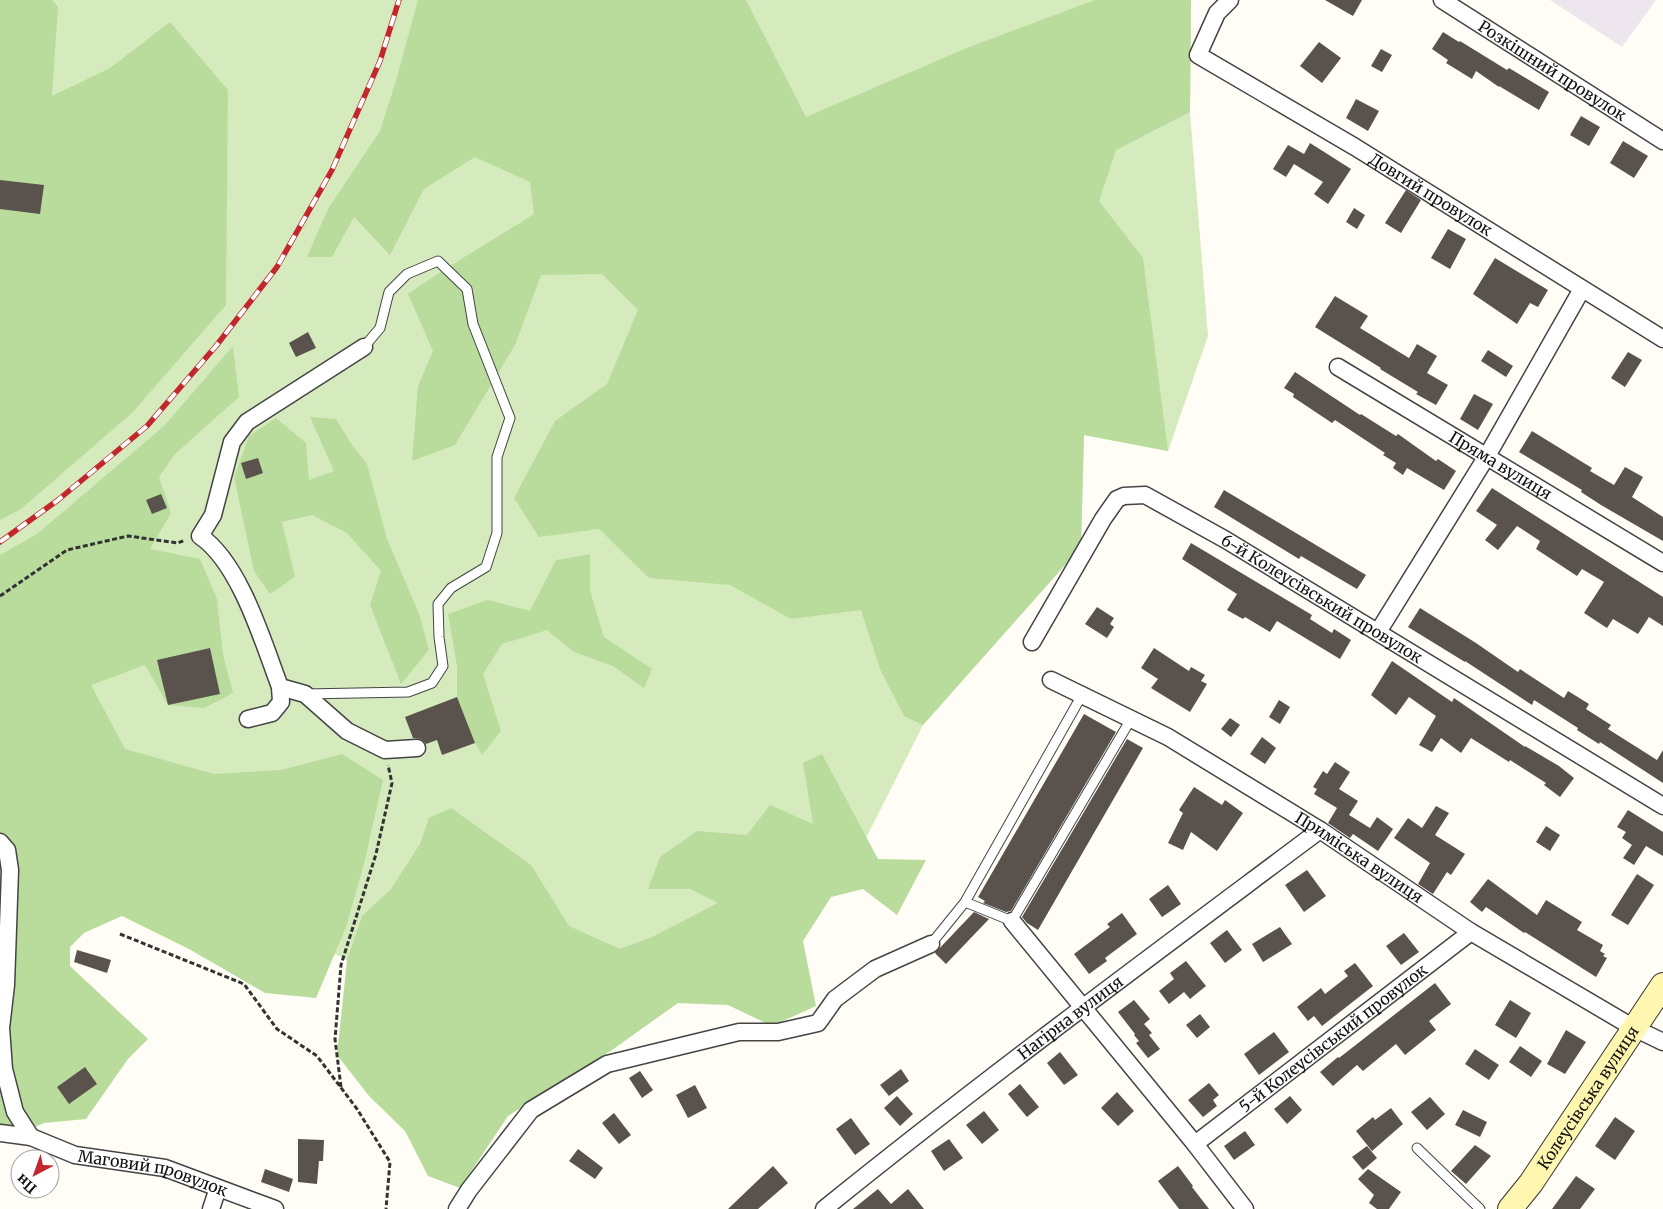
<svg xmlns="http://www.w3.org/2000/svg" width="1663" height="1209" font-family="Merriweather,serif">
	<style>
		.industrial { fill: #eee6ef }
		.green { fill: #d5ebbd }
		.forest { fill: #b9dc9c }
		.building { fill: #5a524d }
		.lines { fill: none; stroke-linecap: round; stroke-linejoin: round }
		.lane-casing { stroke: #444; stroke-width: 11 }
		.street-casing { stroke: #444; stroke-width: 19 }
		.secondary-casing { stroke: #333; stroke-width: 26 }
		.path { stroke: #333; stroke-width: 3; stroke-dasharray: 5 2.5; stroke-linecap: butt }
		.lane { stroke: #fff; stroke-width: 9 }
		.street { stroke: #fff; stroke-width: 16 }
		.secondary { stroke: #fff6b0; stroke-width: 24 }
		.rail-casing { stroke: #c4262e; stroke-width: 5.5 }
		.rail { stroke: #fff; stroke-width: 4; stroke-dasharray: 11; stroke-linecap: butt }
		.labels { text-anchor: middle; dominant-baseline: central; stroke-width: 5; stroke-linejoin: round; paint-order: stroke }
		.street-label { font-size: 16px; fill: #111; stroke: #fff }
	</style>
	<rect width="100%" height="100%" fill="#fffdf5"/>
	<path class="industrial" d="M 1550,0 L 1656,0 L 1622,47 Z"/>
	<path class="green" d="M 0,0 L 1191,0 L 1190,112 L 1208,336 L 1168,451 L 1084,435 L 1081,547 L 923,725 L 860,850 L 537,1058 L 59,812 L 0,812 Z"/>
	<path class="forest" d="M 0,0 L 52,0 L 58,7 L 52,96 L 110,68 L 170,22 L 228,90 L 226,305 L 132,413 L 21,509 L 0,520 Z
		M 418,0 L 746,0 L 806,117 L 969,47 L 1095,0 L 1191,0 L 1190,112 L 1116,150 L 1099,201 L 1143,258 L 1168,451 L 1084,435 L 1081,547 L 923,725 L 904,716 L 880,669 L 861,610 L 791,619 L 730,585 L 649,578 L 599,529 L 539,537 L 514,498 L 555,421 L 607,384 L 638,310 L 602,274 L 541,275 L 515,345 L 455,445 L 412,461 L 418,386 L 433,351 L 408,294 C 449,265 492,241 534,214 L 530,182 L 475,157 L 424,189 L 390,255 L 354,217 L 332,257 L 307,257 L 328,209 L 380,131 L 395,84 Z
		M 233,346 L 239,397 L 174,455 L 159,477 L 171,513 L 150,549 L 200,559 L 217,599 L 223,655 L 233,693 L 204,708 L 168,705 L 145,665 L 91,685 L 125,749 L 214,774 L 281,770 L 342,754 L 383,780 L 364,864 L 346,927 L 316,998 L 265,993 L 189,949 L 122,916 L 84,933 L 70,947 L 70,966 L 148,1039 L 128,1059 L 86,1119 L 44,1123 L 0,1142 L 0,555 L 37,534 L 164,426 Z
		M 310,417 L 336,419 L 350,442 L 367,464 L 387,539 L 419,614 L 429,650 L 401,684 L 370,605 L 381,571 L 347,533 L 312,515 L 282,522 L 295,577 L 270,594 L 254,571 L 234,477 L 249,436 L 276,418 L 306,443 L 309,480 L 334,471 Z
		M 590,554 L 590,591 L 604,637 L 652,669 L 644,688 L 613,666 L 574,652 L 547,630 L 502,644 L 483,674 L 501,731 L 482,755 L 475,743 L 457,697 L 457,666 L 448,614 L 488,600 L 530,611 L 556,560 Z
		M 822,754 L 878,859 L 926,860 L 897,915 L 863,889 L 831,897 L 803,941 L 816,1006 L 772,1026 L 728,1005 L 678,1003 L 612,1050 L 508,1116 L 460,1188 L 428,1176 L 405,1131 L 369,1096 L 337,1055 L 347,960 L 362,916 L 391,889 L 420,844 L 429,818 L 451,808 L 531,865 L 569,926 L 620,949 L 652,937 L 718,903 L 690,889 L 648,889 L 660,857 L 697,831 L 747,835 L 770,805 L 813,824 L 803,763 Z"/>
	<path class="building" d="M 1325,0 L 1362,0 L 1353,16 Z
		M 1443,32 L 1459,42 L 1460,41 L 1507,70 L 1509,68 L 1549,92 L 1539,110 L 1499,86 L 1499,87 L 1476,71 L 1472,79 L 1446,63 L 1448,60 L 1432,49 Z
		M 1319,42 L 1341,58 L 1322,83 L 1300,66 Z
		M 1381,49 L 1392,55 L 1382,72 L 1371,66 Z
		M 1356,99 L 1379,111 L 1368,131 L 1346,118 Z
		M 1581,116 L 1600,127 L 1589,146 L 1570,135 Z
		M 1623,141 L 1648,156 L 1634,178 L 1610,163 Z
		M 1310,143 L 1351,169 L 1328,204 L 1314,194 L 1323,182 L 1294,164 L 1286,177 L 1273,169 L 1288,145 L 1304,154 Z
		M 0,180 L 44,185 L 40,214 L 0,209 Z
		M 1406,190 L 1421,200 L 1401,233 L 1385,223 Z
		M 1354,208 L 1365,215 L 1357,229 L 1346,222 Z
		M 1448,229 L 1466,239 L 1450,269 L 1431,258 Z
		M 1495,258 L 1548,290 L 1538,307 L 1530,303 L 1517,324 L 1473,294 Z
		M 1335,296 L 1368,316 L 1360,328 L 1409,358 L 1417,344 L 1437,356 L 1427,373 L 1448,385 L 1436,405 L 1416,394 L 1418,392 L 1380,369 L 1381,368 L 1315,327 Z
		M 308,332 L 316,348 L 296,357 L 289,343 Z
		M 1488,350 L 1513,366 L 1506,377 L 1481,361 Z
		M 1628,352 L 1642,360 L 1625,387 L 1611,378 Z
		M 1295,372 L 1360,415 L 1361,414 L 1396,436 L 1398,434 L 1436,461 L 1438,459 L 1456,471 L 1444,490 L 1407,468 L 1403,475 L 1393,468 L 1396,463 L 1383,455 L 1385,453 L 1335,420 L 1332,423 L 1293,397 L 1294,394 L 1284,388 Z
		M 1474,394 L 1493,404 L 1478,430 L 1460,419 Z
		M 1532,431 L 1592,468 L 1590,471 L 1614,485 L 1625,467 L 1643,477 L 1632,497 L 1663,517 L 1663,541 L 1601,505 L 1581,492 L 1582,490 L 1519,452 Z
		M 258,458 L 263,473 L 246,479 L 241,463 Z
		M 1492,488 L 1663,597 L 1663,626 L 1649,617 L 1638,634 L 1613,619 L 1607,628 L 1584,613 L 1604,582 L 1582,569 L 1577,576 L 1536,549 L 1540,541 L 1517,526 L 1498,550 L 1485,540 L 1497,525 L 1476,511 Z
		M 1224,490 L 1366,575 L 1357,589 L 1301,556 L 1299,559 L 1214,507 Z
		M 161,494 L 167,508 L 152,514 L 146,500 Z
		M 1191,543 L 1312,615 L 1310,619 L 1332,633 L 1334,629 L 1351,640 L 1340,659 L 1277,621 L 1270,632 L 1245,617 L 1243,619 L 1227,610 L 1237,594 L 1182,559 Z
		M 1097,607 L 1114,618 L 1110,624 L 1114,627 L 1107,638 L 1085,624 Z
		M 1420,608 L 1476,643 L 1518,672 L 1520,669 L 1564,698 L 1568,691 L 1589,704 L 1586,709 L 1611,725 L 1608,729 L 1657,760 L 1663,750 L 1663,783 L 1600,742 L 1599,744 L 1577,730 L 1578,728 L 1534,700 L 1532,705 L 1465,661 L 1465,662 L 1408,627 Z
		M 210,648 L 220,694 L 168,705 L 157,660 Z
		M 1154,648 L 1189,671 L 1191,667 L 1205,675 L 1201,681 L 1207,684 L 1190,712 L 1151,688 L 1158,679 L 1141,668 Z
		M 1392,661 L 1452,702 L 1454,698 L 1525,747 L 1525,746 L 1559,766 L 1574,778 L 1560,797 L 1544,785 L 1546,783 L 1510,760 L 1509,762 L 1471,738 L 1461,753 L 1441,738 L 1432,752 L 1419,745 L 1436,716 L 1409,697 L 1396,715 L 1371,695 Z
		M 457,697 L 475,743 L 442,755 L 437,740 L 426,744 L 421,739 L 413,738 L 405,717 Z
		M 1279,700 L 1290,707 L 1280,724 L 1269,717 Z
		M 1084,714 L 1116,732 L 1011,911 L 1006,912 L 983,903 L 985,901 L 978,897 Z
		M 1230,718 L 1240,725 L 1231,737 L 1221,729 Z
		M 1262,737 L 1276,748 L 1265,764 L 1250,754 Z
		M 1127,739 L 1143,748 L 1038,930 L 1027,923 L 1022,917 Z
		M 1335,762 L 1350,772 L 1339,789 L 1358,801 L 1349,815 L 1370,828 L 1377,817 L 1393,829 L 1378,851 L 1353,834 L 1350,838 L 1328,823 L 1337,808 L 1314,794 L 1317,789 L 1313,787 L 1323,771 L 1327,774 Z
		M 1194,787 L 1222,805 L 1225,800 L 1243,813 L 1217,851 L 1191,832 L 1183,850 L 1168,843 L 1183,813 L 1179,810 Z
		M 1436,806 L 1449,813 L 1435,835 L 1465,854 L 1451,875 L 1447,872 L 1433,894 L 1418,884 L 1430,863 L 1394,838 L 1408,818 L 1422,828 Z
		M 1628,810 L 1663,832 L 1663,856 L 1646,846 L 1634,865 L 1623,858 L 1632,845 L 1622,838 L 1626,832 L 1617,827 Z
		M 1546,826 L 1560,835 L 1550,851 L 1536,842 Z
		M 1307,870 L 1326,896 L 1304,912 L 1285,885 Z
		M 1637,874 L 1654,885 L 1628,925 L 1611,915 Z
		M 1488,879 L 1537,915 L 1546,900 L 1582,922 L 1577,930 L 1603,945 L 1600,951 L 1605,954 L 1603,956 L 1607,958 L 1596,977 L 1525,932 L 1524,933 L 1486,907 L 1482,912 L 1470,902 Z
		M 1168,885 L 1181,904 L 1162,917 L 1149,899 Z
		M 974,912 L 989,919 L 946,964 L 935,953 Z
		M 1122,913 L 1137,934 L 1105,958 L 1107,961 L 1089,974 L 1074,954 L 1110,927 L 1107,924 Z
		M 1280,927 L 1292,944 L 1263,962 L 1252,944 Z
		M 1227,930 L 1242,950 L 1225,963 L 1210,943 Z
		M 1404,933 L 1419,952 L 1401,965 L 1386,946 Z
		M 77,950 L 111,960 L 107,973 L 74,962 Z
		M 1186,961 L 1206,986 L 1190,999 L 1184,992 L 1169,1004 L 1159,991 L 1174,979 L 1170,973 Z
		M 1355,963 L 1373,986 L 1322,1026 L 1314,1016 L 1308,1021 L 1297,1007 L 1321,988 L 1325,994 L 1348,976 L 1344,971 Z
		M 1435,983 L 1451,1004 L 1429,1021 L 1436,1030 L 1405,1055 L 1396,1044 L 1363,1071 L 1357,1065 L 1333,1086 L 1320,1072 L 1338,1057 L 1339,1058 Z
		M 1134,1000 L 1150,1019 L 1144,1024 L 1152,1033 L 1149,1035 L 1160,1049 L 1148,1058 L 1136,1043 L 1139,1041 L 1134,1035 L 1135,1034 L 1118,1012 Z
		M 1510,1000 L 1531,1013 L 1516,1038 L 1495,1025 Z
		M 1200,1014 L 1210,1027 L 1197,1038 L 1186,1025 Z
		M 1566,1030 L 1586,1042 L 1565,1074 L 1547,1064 Z
		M 1274,1032 L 1289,1052 L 1259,1075 L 1244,1054 Z
		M 1520,1046 L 1542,1061 L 1531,1077 L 1509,1062 Z
		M 1475,1049 L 1499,1065 L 1489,1080 L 1465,1064 Z
		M 1060,1052 L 1078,1075 L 1064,1085 L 1047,1063 Z
		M 85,1067 L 97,1084 L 69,1104 L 57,1087 Z
		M 901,1069 L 909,1081 L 889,1096 L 880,1085 Z
		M 640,1071 L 653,1090 L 642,1098 L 629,1078 Z
		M 1209,1083 L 1219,1095 L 1213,1100 L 1217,1106 L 1203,1117 L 1188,1100 Z
		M 1020,1084 L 1039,1107 L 1027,1117 L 1008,1094 Z
		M 695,1085 L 707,1108 L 688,1118 L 676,1095 Z
		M 1117,1092 L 1134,1111 L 1118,1126 L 1101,1108 Z
		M 897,1096 L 913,1114 L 900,1126 L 884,1108 Z
		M 1290,1096 L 1302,1110 L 1287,1124 L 1274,1109 Z
		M 1430,1097 L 1445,1114 L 1427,1130 L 1411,1112 Z
		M 1391,1108 L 1403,1124 L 1372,1151 L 1356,1131 L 1373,1117 L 1375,1120 Z
		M 1463,1110 L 1487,1122 L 1480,1137 L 1455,1125 Z
		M 984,1111 L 999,1130 L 982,1144 L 966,1125 Z
		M 614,1113 L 631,1135 L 619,1144 L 602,1123 Z
		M 1615,1117 L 1635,1131 L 1615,1160 L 1595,1146 Z
		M 851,1118 L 870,1144 L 855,1155 L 836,1129 Z
		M 1245,1131 L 1255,1145 L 1234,1160 L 1224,1146 Z
		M 298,1139 L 324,1140 L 323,1161 L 319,1161 L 317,1184 L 298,1182 Z
		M 949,1139 L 963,1158 L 944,1171 L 931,1151 Z
		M 1475,1145 L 1491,1156 L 1466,1184 L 1451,1171 Z
		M 1367,1146 L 1377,1158 L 1363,1170 L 1352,1157 Z
		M 578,1149 L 603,1168 L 595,1179 L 569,1161 Z
		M 773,1166 L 788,1183 L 758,1209 L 728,1209 Z
		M 1178,1166 L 1193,1186 L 1192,1187 L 1209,1209 L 1179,1209 L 1158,1181 Z
		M 265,1169 L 293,1179 L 289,1192 L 261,1182 Z
		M 1368,1169 L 1401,1192 L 1389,1209 L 1377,1209 L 1369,1203 L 1374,1195 L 1358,1179 Z
		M 1576,1176 L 1595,1189 L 1580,1209 L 1552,1209 Z
		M 878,1189 L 891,1204 L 908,1189 L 924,1209 L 853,1209 Z"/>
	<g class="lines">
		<defs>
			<path id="lane" d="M 305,694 L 408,692 L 432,683 L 443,666 L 439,637 L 438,604 L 451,588 L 486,567 L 497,533 L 497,457 L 510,418 L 473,324 L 467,289 L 438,261 L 407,274 L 389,292 L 380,328 L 364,347
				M 965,902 L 1082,695
				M 931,944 L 965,902 L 1012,921 L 1131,719
				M 1417,1148 L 1480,1209"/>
			<g id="street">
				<path id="s1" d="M 1230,0 L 1217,13 L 1198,55 L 1355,147 L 1663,339"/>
				<path id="s2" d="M 1442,0 L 1663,141"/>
				<path id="s3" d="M 1338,367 L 1663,563"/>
				<path d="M 1378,632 L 1487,456 L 1582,289"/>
				<path id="s4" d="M 1032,642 L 1103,519 L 1117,499 L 1124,496 L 1145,495 L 1226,540 L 1663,806"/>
				<path id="s5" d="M 1051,680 L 1168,737 L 1320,830 L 1471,932 L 1634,1028 L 1663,1042"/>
				<path d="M 280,687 L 305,694 L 347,731 L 385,750 L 417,748"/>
				<path d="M 248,719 L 272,713 L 281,702 L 280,687 C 263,642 240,563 200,536 L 213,515 L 232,442 L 247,422 L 364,347"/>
				<path d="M 0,842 L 7,850 L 10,870 L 6,985 L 1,1028 L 4,1069 L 15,1112 L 31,1137"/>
				<path d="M 1012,921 L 1195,1144 L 1245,1209"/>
				<path id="s6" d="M 0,1133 L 31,1137 L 75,1155 L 165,1168 L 275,1209"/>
				<path id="s7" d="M 1195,1144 L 1471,932"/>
				<path d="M 211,1209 L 218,1188"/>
				<path d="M 457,1209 L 469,1190 L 531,1110 L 607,1064 L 739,1032 L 778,1032 L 818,1023 L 835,999 L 875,969 L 931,944"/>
				<path id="s8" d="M 824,1209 C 986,1078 1153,955 1320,830"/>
			</g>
			<g id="secondary">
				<path id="s9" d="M 1510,1209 L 1531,1183 L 1663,985"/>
			</g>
		</defs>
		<use href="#lane" class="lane-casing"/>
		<use href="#street" class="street-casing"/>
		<use href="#secondary" class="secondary-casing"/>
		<path class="path" d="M 0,596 L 67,550 L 128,536 L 178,543 L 185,540
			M 120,934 L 244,984 L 277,1029 L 317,1056 L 357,1109 L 390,1162 L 386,1209
			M 341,1087 L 335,1039 L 341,965 L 376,854 L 392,783 L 388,765"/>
		<use href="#lane" class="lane"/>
		<use href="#street" class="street"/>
		<use href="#secondary" class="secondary"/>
		<defs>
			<path id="rail" d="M 0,542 L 58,500 L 147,426 L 216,346 L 277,267 L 332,170 L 380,61 L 399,0"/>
		</defs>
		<use href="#rail" class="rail-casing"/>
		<use href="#rail" class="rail"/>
	</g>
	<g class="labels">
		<g class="street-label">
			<text stroke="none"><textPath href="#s2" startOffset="131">Розкішний провулок</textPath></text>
			<text stroke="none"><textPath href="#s1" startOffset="336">Довгий провулок</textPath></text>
			<text stroke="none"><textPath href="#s3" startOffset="190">Пряма вулиця</textPath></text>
			<text stroke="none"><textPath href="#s4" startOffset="400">6-й Колеусівський провулок</textPath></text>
			<text stroke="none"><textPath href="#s5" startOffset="356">Приміська вулиця</textPath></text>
			<text stroke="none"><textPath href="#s8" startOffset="312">Нагірна вулиця</textPath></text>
			<text stroke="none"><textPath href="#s7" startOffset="174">5-й Колеусівський провулок</textPath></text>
			<text stroke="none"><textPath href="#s9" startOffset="136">Колеусівська вулиця</textPath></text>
			<text stroke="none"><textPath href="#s6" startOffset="159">Маговий провулок</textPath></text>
		</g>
	</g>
	<g transform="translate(35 1174) rotate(221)"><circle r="24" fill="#ffffff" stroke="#a0a0a0"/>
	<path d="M0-4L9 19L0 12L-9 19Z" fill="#c4262e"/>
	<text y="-8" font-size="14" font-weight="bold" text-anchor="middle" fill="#111111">Пн</text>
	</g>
</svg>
